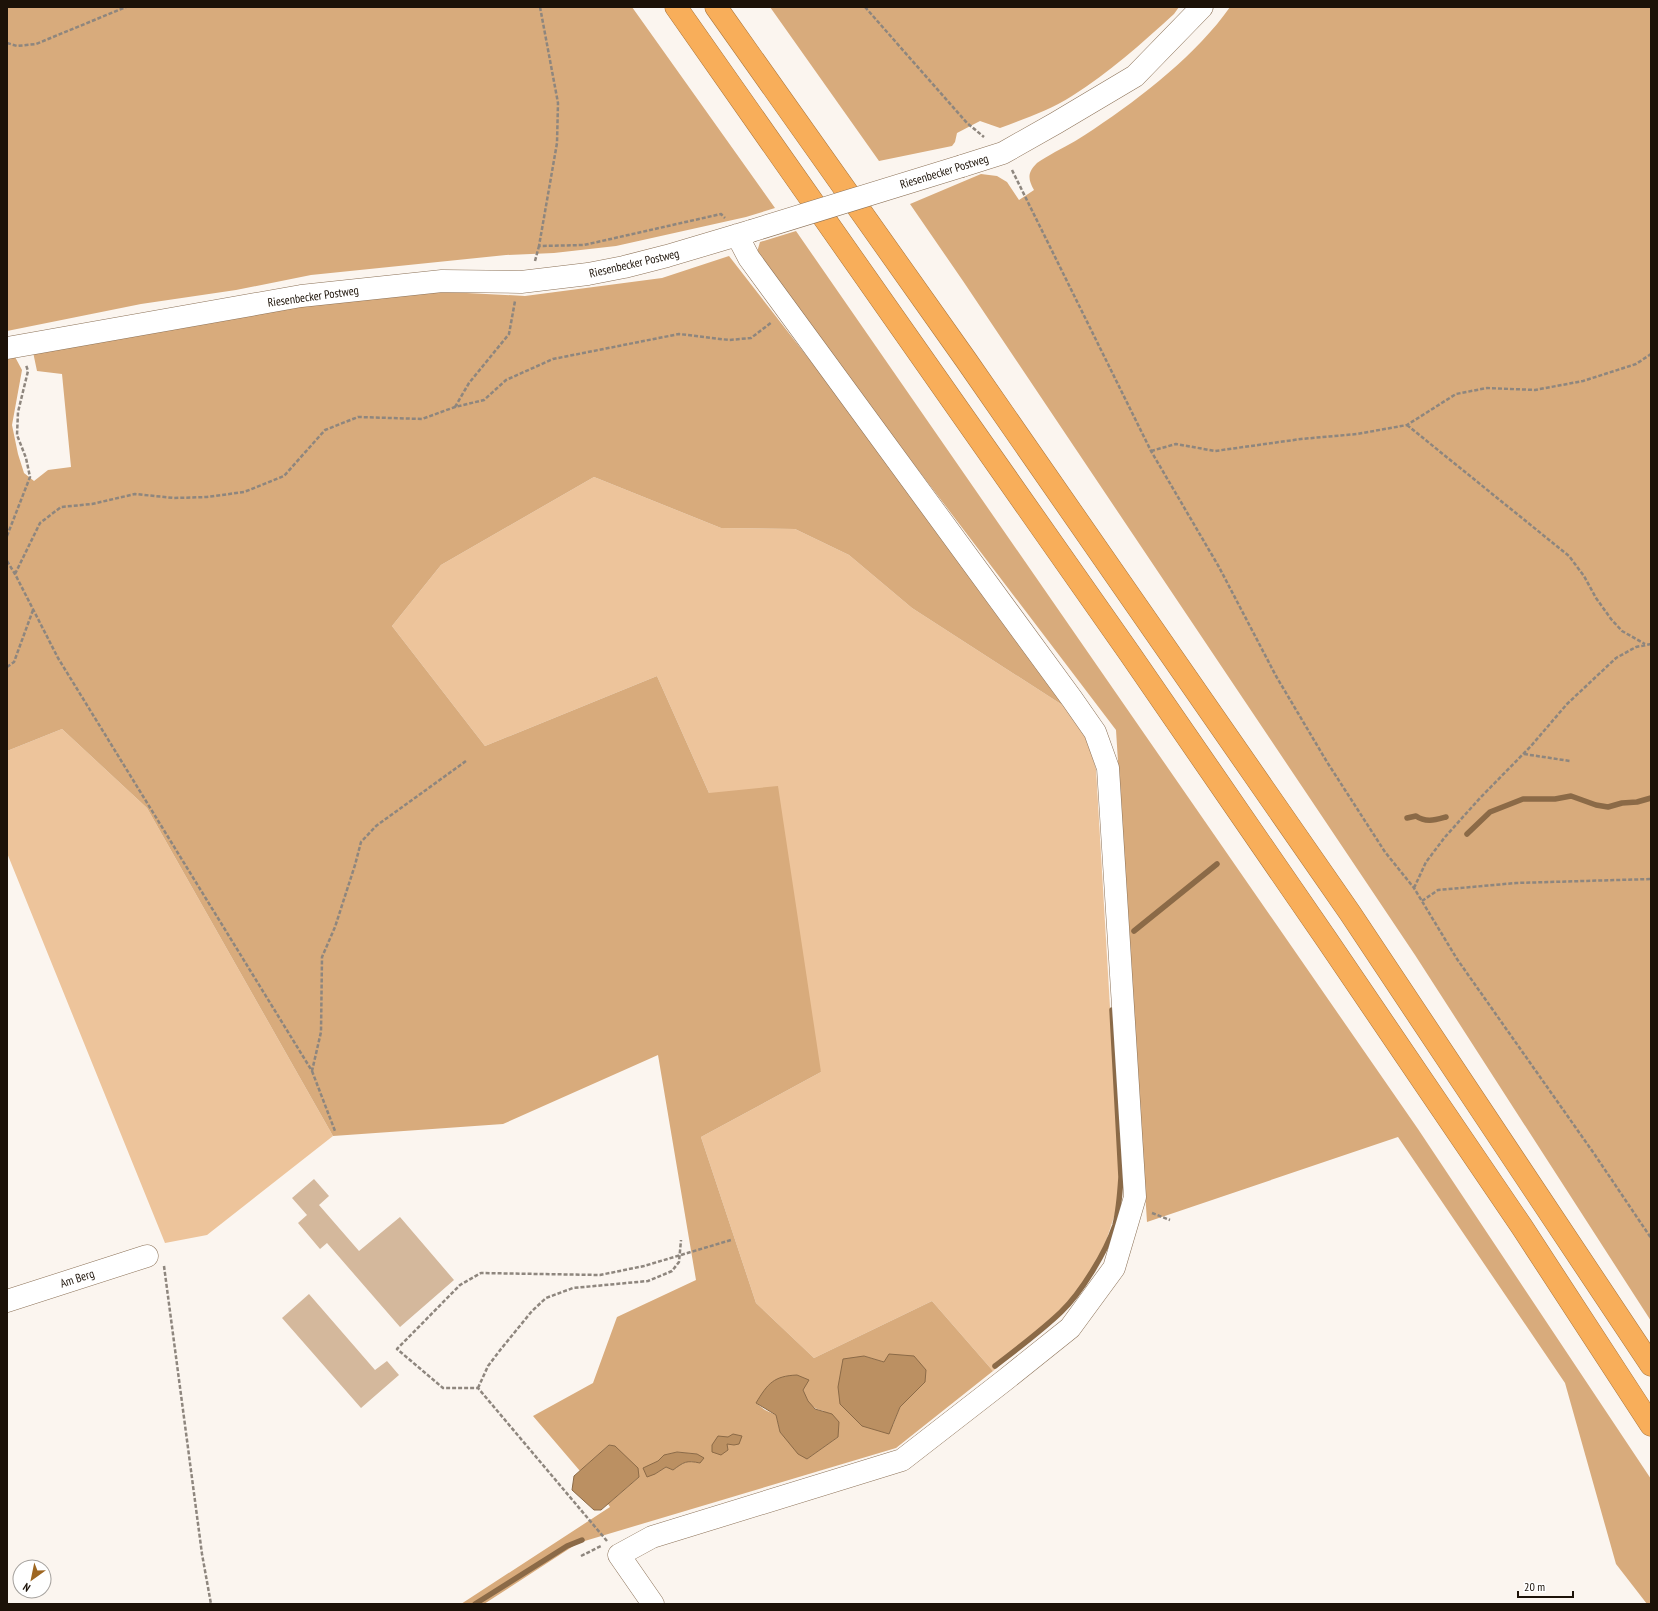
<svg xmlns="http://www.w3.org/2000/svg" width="1658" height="1611" font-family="'PT Sans Narrow',sans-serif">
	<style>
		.green { fill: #edc49b }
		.forest { fill: #d8ab7c; fill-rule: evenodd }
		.water { fill: #bb9062; stroke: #8b6a47 }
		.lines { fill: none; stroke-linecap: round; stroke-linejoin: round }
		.stream { stroke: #8b6a47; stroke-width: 5.5 }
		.building { fill: #d4b89c }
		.minor-casing { stroke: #8c7258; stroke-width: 23 }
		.highway-casing { stroke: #ab773d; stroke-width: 23 }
		.path { stroke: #8e867e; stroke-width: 2.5; stroke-dasharray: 4 2; stroke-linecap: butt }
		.minor { stroke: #fff; stroke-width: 22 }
		.highway { stroke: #f8ae5a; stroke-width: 22 }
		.minor-bridge-casing { stroke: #8c7258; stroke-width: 23; stroke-linecap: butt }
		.minor-bridge { stroke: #fff; stroke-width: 22 }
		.labels { text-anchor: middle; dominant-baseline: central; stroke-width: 3.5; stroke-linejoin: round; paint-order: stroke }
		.street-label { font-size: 12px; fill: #1c1208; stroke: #fff }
	</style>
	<rect width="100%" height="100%" fill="#fbf5ef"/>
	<path class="green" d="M 594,477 L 721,528 L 795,529 L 849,555 L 912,608 L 1067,708 L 1083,727 L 1096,769 L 1121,1195 L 1100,1260 L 1057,1319 L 993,1371 L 932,1301 L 814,1358 L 756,1303 L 701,1137 L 821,1072 L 709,793 L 657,676 L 485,746 L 392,626 L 441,565 Z
		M 62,729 L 147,808 L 333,1136 L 207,1235 L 165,1243 L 7,853 L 7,751 Z"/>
	<path class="forest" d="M 7,7 L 632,7 L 775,208 L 746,217 L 616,246 L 554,253 L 506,255 L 311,275 L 236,290 L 141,304 L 7,331 Z
		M 770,7 L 1179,7 L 1174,14 C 1142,43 1109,73 1072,96 C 1050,110 1024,119 1000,128 L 980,121 L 957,133 L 955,142 L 952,146 L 879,161 Z
		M 1230,7 L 1651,7 L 1651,1321 L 1415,955 L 963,281 L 910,204 L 981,174 L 997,176 L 1007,182 L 1019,200 L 1034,190 C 1028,179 1027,173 1037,163 C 1042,159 1049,156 1055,152 C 1069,145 1082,137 1094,129 C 1142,97 1198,53 1230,7 Z
		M 796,231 L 1418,1129 L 1651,1479 L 1651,1604 L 1647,1604 L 1616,1564 L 1565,1383 L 1398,1137 L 1147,1222 L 1116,730 L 760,262 L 757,252 L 760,242 Z
		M 729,256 L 956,548 L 1067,708 L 912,608 L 849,555 L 795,529 L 721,528 L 594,477 L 441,565 L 392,626 L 485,746 L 657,676 L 709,793 L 778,786 L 821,1072 L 701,1137 L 756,1303 L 814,1358 L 932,1301 L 993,1371 L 896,1448 L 578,1543 L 484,1604 L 461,1604 L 610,1507 L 608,1504 L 639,1477 L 615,1446 L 609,1445 L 580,1471 L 533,1416 L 593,1383 L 617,1317 L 696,1280 L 658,1055 L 503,1124 L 333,1136 L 147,808 L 62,729 L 7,751 L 7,356 L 14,355 L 22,370 L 12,425 L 18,454 L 24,473 L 34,481 L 48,470 L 71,467 L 62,374 L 37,371 L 33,352 L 361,297 L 428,291 L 525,296 L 662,278 ZM 864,1356 L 884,1362 L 925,1382 L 900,1407 L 893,1425 ZM 803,1390 C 808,1402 810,1408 824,1411 L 838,1437 L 807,1459 L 780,1432 L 776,1415 L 765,1410 L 756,1403 ZM 677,1452 L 697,1454 L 700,1463 C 686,1460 684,1462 673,1470 L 666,1467 L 655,1474 C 658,1457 661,1456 677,1452 Z"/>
	<path class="water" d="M 889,1354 L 914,1356 L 926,1370 L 925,1382 L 900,1407 L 889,1434 L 862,1426 L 840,1404 L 838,1387 L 843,1359 L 864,1356 L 884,1362 Z
		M 797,1375 L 809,1380 L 803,1390 L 808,1401 L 815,1409 L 832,1414 L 839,1422 L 838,1437 L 807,1459 L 798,1454 L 780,1432 L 776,1415 L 756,1403 C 768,1383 774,1376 797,1375 Z
		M 733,1434 L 742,1436 L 739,1444 L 734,1445 L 727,1444 L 728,1450 L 721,1455 L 712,1452 L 712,1445 L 718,1436 L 728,1437 Z
		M 609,1445 L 615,1446 L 638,1468 L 639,1477 L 601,1510 L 594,1510 L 572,1490 L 574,1476 Z
		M 677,1452 L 697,1454 L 704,1458 L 700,1463 C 686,1460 684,1462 673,1470 L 666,1467 L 655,1474 L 647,1477 L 643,1468 L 658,1461 L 664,1455 Z"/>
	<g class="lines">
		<path class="stream" d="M 1407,818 L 1416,816 C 1426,823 1435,820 1446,817
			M 1467,834 L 1490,812 L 1523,799 L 1555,799 L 1571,796 L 1596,805 L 1608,807 L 1622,803 L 1637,802 L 1651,798
			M 1134,931 L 1217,864
			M 995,1366 C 1017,1349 1040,1332 1061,1312 C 1081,1293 1106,1252 1115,1225 C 1119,1209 1120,1192 1121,1177 L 1112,1010
			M 475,1604 L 567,1546 L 582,1540"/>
	</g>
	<path class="building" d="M 314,1179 L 329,1196 L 319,1205 L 359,1251 L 400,1217 L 454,1280 L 400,1327 L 327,1243 L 320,1249 L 298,1223 L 307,1215 L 292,1198 Z
		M 309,1294 L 375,1370 L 387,1361 L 399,1375 L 361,1408 L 282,1318 Z"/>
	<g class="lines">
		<defs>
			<path id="minor" d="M 962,166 L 1003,153 L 1056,123 L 1135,76 L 1202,7
				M 7,348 L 301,296 L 442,281 L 521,282 L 588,274 L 624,267 L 667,256 L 751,231
				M 7,1301 L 147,1256
				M 653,1604 L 619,1555 L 652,1537 L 902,1460 L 1005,1380 L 1070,1328 L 1114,1268 L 1135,1197 L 1108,768 L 1095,732 L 1072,699 L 749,258 L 737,235"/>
			<path id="highway" d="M 676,7 L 1130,654 L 1327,940 L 1522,1227 L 1651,1425
				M 716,7 L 966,360 L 1350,913 L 1651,1365"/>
		</defs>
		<use href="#minor" class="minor-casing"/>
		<use href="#highway" class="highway-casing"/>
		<path class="path" d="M 540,7 L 558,103 L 557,143 L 539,246 L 584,245 L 721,214 L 725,218
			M 865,7 L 967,123 L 984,137
			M 7,43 L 17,46 L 36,44 L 126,7
			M 1012,170 L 1151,451 L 1219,567 L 1276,676 L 1327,762 L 1385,852 L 1414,888 L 1457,959 L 1595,1155 L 1651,1238
			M 535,261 L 539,246
			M 455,407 L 469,383 L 509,334 L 515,301
			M 1407,425 L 1569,556 L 1584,576 L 1596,598 L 1611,619 L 1622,631 L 1645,644
			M 1151,451 L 1176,444 L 1215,451 L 1301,439 L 1357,434 L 1407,425 L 1456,394 L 1487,388 L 1535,390 L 1583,381 L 1636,364 L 1651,354
			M 7,536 L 30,477 L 26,458 L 17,435 L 18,412 L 28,371 L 26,365
			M 7,561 L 15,574 L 58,658 L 312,1071 L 321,1032 L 322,957 L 335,927 L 355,865 L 361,842 L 376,826 L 466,761
			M 15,574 L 40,523 L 61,507 L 92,504 L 135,494 L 174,498 L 207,497 L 244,492 L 284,476 L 325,430 L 358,417 L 422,419 L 455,407 L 484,400 L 506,380 L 553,359 L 679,334 L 729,340 L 751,338 L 772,322
			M 7,667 L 14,662 L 33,610
			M 1524,754 L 1570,761
			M 1414,888 L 1426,862 L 1445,837 L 1480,798 L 1531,746 L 1567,704 L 1616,658 L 1636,647 L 1651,644
			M 1422,901 L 1438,890 L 1516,883 L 1651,879
			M 312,1071 L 335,1131
			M 1152,1213 L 1170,1220
			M 164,1266 L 202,1554 L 211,1604
			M 478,1388 L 488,1366 L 501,1349 L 532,1311 L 546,1298 L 573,1288 L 648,1281 L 672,1271 L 679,1262 L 681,1240
			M 607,1541 L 478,1388 L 443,1388 L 397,1349 L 460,1285 L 481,1273 L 600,1275 L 644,1266 L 731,1240
			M 581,1556 L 601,1546"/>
		<use href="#minor" class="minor"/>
		<use href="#highway" class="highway"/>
		<defs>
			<path id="minor-bridge" d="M 751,231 L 962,166"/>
		</defs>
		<use href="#minor-bridge" class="minor-bridge-casing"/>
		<use href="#minor-bridge" class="minor-bridge"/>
	</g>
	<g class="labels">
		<g class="street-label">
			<text transform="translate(944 171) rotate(-17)">Riesenbecker Postweg</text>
			<text transform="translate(634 263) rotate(-13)">Riesenbecker Postweg</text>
			<text transform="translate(313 296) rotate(-8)">Riesenbecker Postweg</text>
			<text transform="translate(77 1278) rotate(-18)">Am Berg</text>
		</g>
	</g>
	<rect width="1658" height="1611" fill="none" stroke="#1c1208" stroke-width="16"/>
	<g transform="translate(32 1579) rotate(213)"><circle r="19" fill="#ffffff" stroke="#a4a09c"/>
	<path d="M0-3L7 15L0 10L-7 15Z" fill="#9e6722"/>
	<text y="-6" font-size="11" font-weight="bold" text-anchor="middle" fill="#1c1208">N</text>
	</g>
	<path d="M1518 1591v6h55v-6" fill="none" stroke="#1c1208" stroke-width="2"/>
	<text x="1524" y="1591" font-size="12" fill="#1c1208" stroke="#ffffff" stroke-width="3" paint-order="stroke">20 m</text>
</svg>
